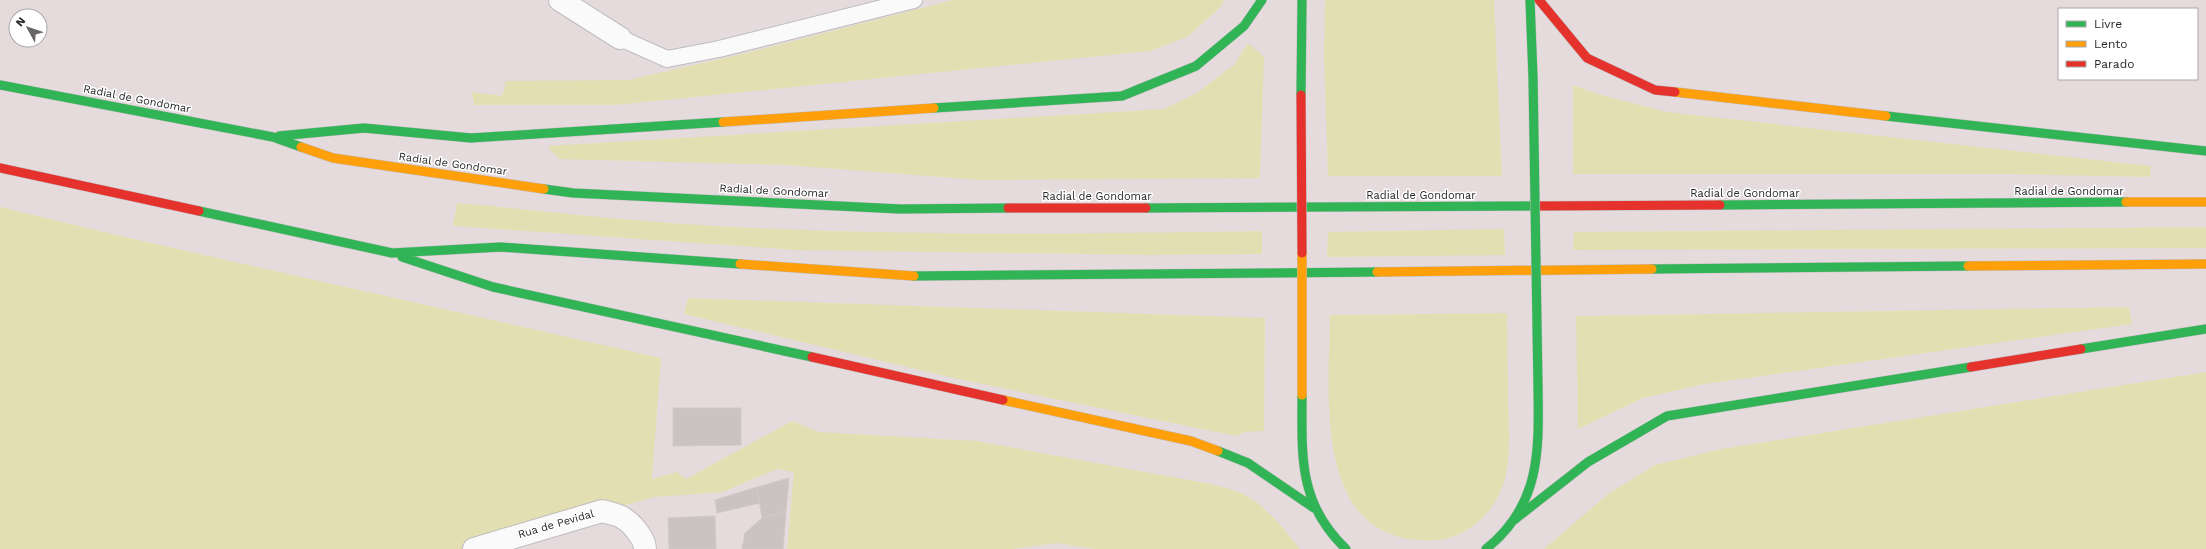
<svg xmlns="http://www.w3.org/2000/svg" width="2206" height="549" font-family="'Work Sans',sans-serif">
	<style>
		.green { fill: #e4dfb3 }
		.building { fill: #cac3c3; stroke: #d1c8c8 }
		.lines { fill: none; stroke-linecap: round; stroke-linejoin: round }
		.lane-casing { stroke: #bebcbd; stroke-width: 18 }
		.street-casing { stroke: #bebcbd; stroke-width: 24 }
		.fast-casing { stroke: #bebcbd; stroke-width: 10 }
		.slow-casing { stroke: #bebcbd; stroke-width: 10 }
		.jam-casing { stroke: #bebcbd; stroke-width: 10 }
		.lane { stroke: #fbfafa; stroke-width: 16 }
		.street { stroke: #fbfafa; stroke-width: 22 }
		.fast { stroke: #30b455; stroke-width: 9 }
		.slow { stroke: #ff9f0a; stroke-width: 9 }
		.jam { stroke: #e5322d; stroke-width: 9 }
		.fast-bridge-casing { stroke: #bebcbd; stroke-width: 10; stroke-linecap: butt }
		.slow-bridge-casing { stroke: #bebcbd; stroke-width: 10; stroke-linecap: butt }
		.jam-bridge-casing { stroke: #bebcbd; stroke-width: 10; stroke-linecap: butt }
		.fast-bridge { stroke: #30b455; stroke-width: 9 }
		.slow-bridge { stroke: #ff9f0a; stroke-width: 9 }
		.jam-bridge { stroke: #e5322d; stroke-width: 9 }
		.labels { text-anchor: middle; dominant-baseline: central; stroke-width: 3; stroke-linejoin: round; paint-order: stroke }
		.street-label { font-size: 11px; fill: #262626; stroke: #fff }
	</style>
	<rect width="100%" height="100%" fill="#e6dbdc"/>
	<path class="green" d="M 953,0 L 1224,0 L 1221,7 L 1187,37 L 1150,51 L 615,105 L 474,105 L 472,92 L 502,96 L 506,81 L 628,80 L 742,54 Z
		M 1325,0 L 1494,0 L 1502,176 L 1328,176 L 1324,56 Z
		M 1248,43 L 1264,57 L 1260,178 L 980,180 L 786,165 L 559,159 L 547,146 L 1164,109 L 1195,94 L 1234,65 Z
		M 1573,85 L 1601,95 L 1667,112 L 2151,166 L 2150,177 L 2006,174 L 1573,174 Z
		M 457,203 C 528,209 600,218 671,223 C 868,237 1065,234 1262,231 L 1262,254 L 1149,255 L 797,250 L 453,226 Z
		M 0,207 L 129,238 L 661,358 L 652,479 L 677,472 L 686,479 L 792,421 L 819,432 L 977,441 L 1211,484 C 1221,487 1232,489 1241,493 C 1266,505 1284,529 1300,549 L 1095,549 L 1057,543 L 1013,549 L 787,549 L 794,472 L 777,469 L 723,492 L 655,497 L 534,530 L 474,549 L 0,549 Z
		M 2206,227 L 2206,248 L 1573,250 L 1574,232 Z
		M 1504,229 L 1505,255 L 1327,257 L 1328,232 Z
		M 688,298 L 1265,318 L 1264,431 L 1245,432 L 1236,436 L 958,379 L 684,314 Z
		M 2129,307 L 2132,324 L 1705,384 L 1643,398 L 1578,429 L 1576,316 Z
		M 1507,313 C 1507,342 1508,371 1508,401 C 1509,430 1512,463 1501,490 C 1491,515 1465,538 1438,540 C 1311,549 1329,398 1330,315 Z
		M 2206,372 L 2206,549 L 1544,549 L 1608,494 L 1655,465 L 1721,449 Z"/>
	<path class="building" d="M 673,408 L 741,408 L 741,445 L 673,446 Z
		M 789,478 L 786,511 L 762,518 L 757,487 Z
		M 757,487 L 760,503 L 717,513 L 715,500 Z
		M 786,511 L 783,549 L 742,549 L 745,533 L 762,518 Z
		M 715,516 L 716,549 L 669,549 L 668,518 Z"/>
	<g class="lines">
		<defs>
			<path id="lane" d="M 620,38 L 667,59 L 719,49 L 914,0"/>
			<path id="street" d="M 560,0 L 620,38
				M 474,549 L 602,511 C 608,513 618,514 623,518 C 632,523 645,539 645,549"/>
			<path id="fast" d="M 1530,0 L 1533,77
				M 0,85 L 273,137 L 301,147
				M 1301,95 L 1302,0
				M 934,108 L 1122,96 L 1196,66 L 1244,26 L 1262,0
				M 1886,116 L 2206,151
				M 279,136 L 364,128 L 471,138 L 723,122
				M 544,189 L 573,193 L 900,209 L 1008,208
				M 1720,205 L 2126,202
				M 1146,208 L 1538,206
				M 199,211 L 392,253 L 501,247 L 740,264
				M 402,257 L 493,287 L 812,357
				M 1652,269 L 1968,266
				M 914,276 L 1377,272
				M 2081,349 L 2206,329
				M 1302,395 C 1302,457 1298,503 1346,549
				M 1218,451 L 1248,463 L 1314,508
				M 1514,520 L 1588,462 L 1667,416 L 1971,367
				M 1486,549 C 1541,505 1539,451 1538,386"/>
			<path id="slow" d="M 1675,92 L 1886,116
				M 723,122 L 934,108
				M 301,147 L 333,158 L 544,189
				M 2126,202 L 2206,202
				M 740,264 L 914,276
				M 1968,266 L 2206,264
				M 1377,272 L 1652,269
				M 1003,400 L 1191,441 L 1218,451"/>
			<path id="jam" d="M 1539,0 L 1587,58 L 1655,90 L 1675,92
				M 0,168 L 199,211
				M 1538,206 L 1720,205
				M 1008,208 L 1146,208
				M 812,357 L 1003,400
				M 1971,367 L 2081,349"/>
		</defs>
		<use href="#lane" class="lane-casing"/>
		<use href="#street" class="street-casing"/>
		<use href="#fast" class="fast-casing"/>
		<use href="#slow" class="slow-casing"/>
		<use href="#jam" class="jam-casing"/>
		<use href="#lane" class="lane"/>
		<use href="#street" class="street"/>
		<use href="#fast" class="fast"/>
		<use href="#slow" class="slow"/>
		<use href="#jam" class="jam"/>
		<defs>
			<path id="fast-bridge" d="M 1533,77 L 1538,386"/>
			<path id="slow-bridge" d="M 1302,253 L 1302,395"/>
			<path id="jam-bridge" d="M 1301,95 L 1302,253"/>
		</defs>
		<use href="#fast-bridge" class="fast-bridge-casing"/>
		<use href="#slow-bridge" class="slow-bridge-casing"/>
		<use href="#jam-bridge" class="jam-bridge-casing"/>
		<use href="#fast-bridge" class="fast-bridge"/>
		<use href="#slow-bridge" class="slow-bridge"/>
		<use href="#jam-bridge" class="jam-bridge"/>
	</g>
	<g class="labels">
		<g class="street-label">
			<text transform="translate(137 99) rotate(11)">Radial de Gondomar</text>
			<text transform="translate(453 164) rotate(8)">Radial de Gondomar</text>
			<text transform="translate(774 191) rotate(3)">Radial de Gondomar</text>
			<text x="2069" y="191">Radial de Gondomar</text>
			<text x="1745" y="193">Radial de Gondomar</text>
			<text x="1421" y="195">Radial de Gondomar</text>
			<text x="1097" y="196">Radial de Gondomar</text>
			<text transform="translate(556 524) rotate(-16)">Rua de Pevidal</text>
		</g>
	</g>
	<rect x="2058" y="8" width="140" height="72" fill="#ffffff" stroke="#a8a8a8"/>
	<rect x="2066" y="21" width="20" height="6" fill="#30b455" stroke="#a8a8a8"/>
	<text x="2094" y="28" font-size="12" fill="#262626">Livre</text>
	<rect x="2066" y="41" width="20" height="6" fill="#ff9f0a" stroke="#a8a8a8"/>
	<text x="2094" y="48" font-size="12" fill="#262626">Lento</text>
	<rect x="2066" y="61" width="20" height="6" fill="#e5322d" stroke="#a8a8a8"/>
	<text x="2094" y="68" font-size="12" fill="#262626">Parado</text>
	<g transform="translate(28 28) rotate(310)"><circle r="19" fill="#ffffff" stroke="#a8a8a8"/>
	<path d="M0-3L7 15L0 10L-7 15Z" fill="#696566"/>
	<text y="-6" font-size="11" font-weight="bold" text-anchor="middle" fill="#262626">N</text>
	</g>
</svg>
